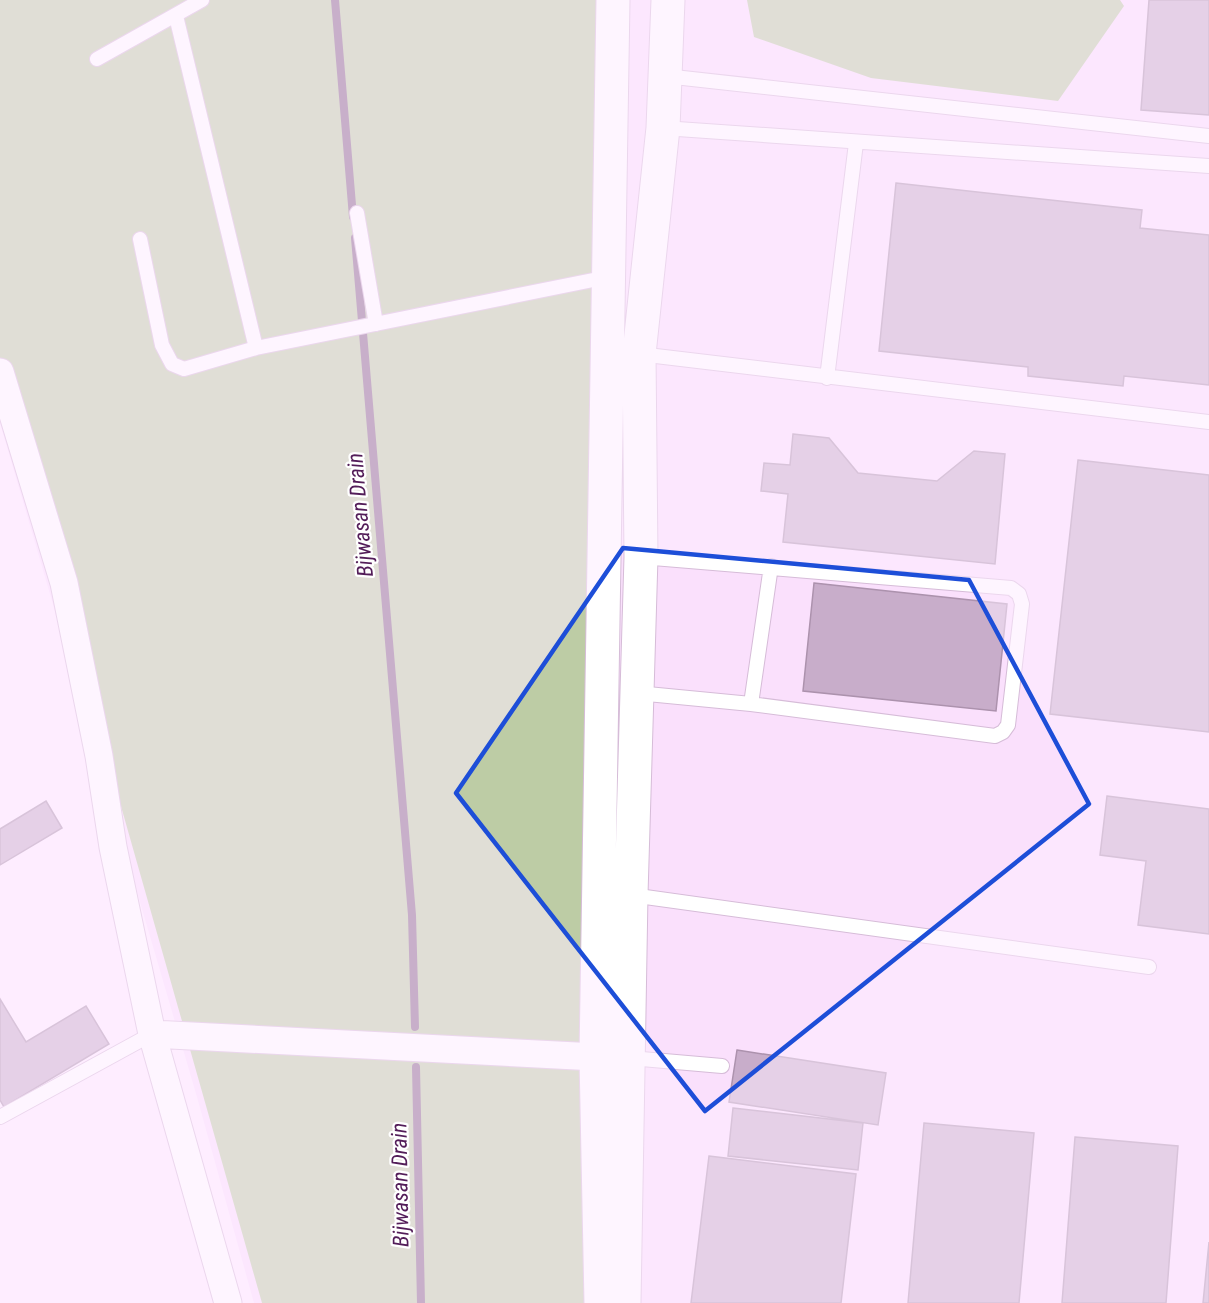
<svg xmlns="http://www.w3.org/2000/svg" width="1209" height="1303" font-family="'Roboto Condensed',sans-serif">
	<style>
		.built { fill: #fae0fc }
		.green { fill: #bdcca5 }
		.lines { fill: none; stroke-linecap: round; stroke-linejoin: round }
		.stream { stroke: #87658a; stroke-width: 8 }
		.building { fill: #c8adca; stroke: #ac92ad; stroke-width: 1.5 }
		.lane-casing { stroke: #d6bcd8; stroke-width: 16 }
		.street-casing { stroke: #d6bcd8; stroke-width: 29 }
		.secondary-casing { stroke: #d6bcd8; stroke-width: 35 }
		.lane { stroke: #fff; stroke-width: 14 }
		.street { stroke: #fff; stroke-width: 27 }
		.secondary { stroke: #fff; stroke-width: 33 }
		.marked { fill: none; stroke: #1d4ed8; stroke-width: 4.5; stroke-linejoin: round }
		.labels { text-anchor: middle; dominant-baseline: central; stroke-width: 4.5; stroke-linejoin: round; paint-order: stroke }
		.water-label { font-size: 22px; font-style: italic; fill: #531d59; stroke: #fff }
	</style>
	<rect width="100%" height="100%" fill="#feedff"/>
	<path class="built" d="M 0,0 L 1209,0 L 1209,1303 L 254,1303 L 197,1097 L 0,423 Z"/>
	<path class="green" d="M 0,0 L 627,0 L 596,1303 L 262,1303 L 0,380 Z
		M 747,0 L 1120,0 L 1124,6 L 1058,101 L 871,78 L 754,37 Z"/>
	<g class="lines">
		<path class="stream" d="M 335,0 L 353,217
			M 355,238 L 412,915 L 415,1027
			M 416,1067 L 421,1303"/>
	</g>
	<path class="building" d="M 1149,0 L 1209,0 L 1209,115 L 1141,110 Z
		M 896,183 L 1142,210 L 1140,228 L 1209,235 L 1209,385 L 1124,376 L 1123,386 L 1028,376 L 1028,367 L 879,351 Z
		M 793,434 L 829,438 L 858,473 L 937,481 L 974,451 L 1005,454 L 995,564 L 783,542 L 788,494 L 761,491 L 764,463 L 790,465 Z
		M 1078,460 L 1209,475 L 1209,732 L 1050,714 Z
		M 814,583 L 1007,604 L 996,711 L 803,691 Z
		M 1107,796 L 1209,809 L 1209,934 L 1138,925 L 1146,861 L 1100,855 Z
		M 46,801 L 62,828 L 0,865 L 0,829 Z
		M 0,999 L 26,1042 L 86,1006 L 109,1044 L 4,1107 L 0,1100 Z
		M 737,1050 L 886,1073 L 878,1125 L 729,1102 Z
		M 733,1108 L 863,1123 L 858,1170 L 728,1156 Z
		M 924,1123 L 1034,1133 L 1019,1303 L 908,1303 Z
		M 1075,1137 L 1178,1146 L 1166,1303 L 1062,1303 Z
		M 709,1156 L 856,1174 L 841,1303 L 691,1303 Z
		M 1209,1242 L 1209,1303 L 1203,1303 Z"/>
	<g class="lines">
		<defs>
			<path id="lane" d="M 176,16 L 256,348
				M 97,59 L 202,0
				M 665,76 L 1209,136
				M 663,128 L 1209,166
				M 357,213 L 376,324
				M 140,239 L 162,345 L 172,364 L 184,369 L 256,348 L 608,277
				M 639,354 L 1209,422
				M 827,378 L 856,143
				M 637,693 L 751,704 L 995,736 L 1003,732 L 1008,725 L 1022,604 L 1019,594 L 1011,588 L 641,557
				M 751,704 L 771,566
				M 631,895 L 1149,967
				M 630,1058 L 722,1066
				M 0,1117 L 152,1034"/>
			<path id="street" d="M 0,372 L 64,583 L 99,756 L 113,847 L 152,1034 L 228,1303
				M 152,1034 L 596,1057"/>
			<path id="secondary" d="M 601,1303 L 596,1057 L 613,0
				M 624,1303 L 631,895 L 641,557 L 639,354 L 663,128 L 668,0"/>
		</defs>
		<use href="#lane" class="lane-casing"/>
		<use href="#street" class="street-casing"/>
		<use href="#secondary" class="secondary-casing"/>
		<use href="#lane" class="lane"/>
		<use href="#street" class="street"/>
		<use href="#secondary" class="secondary"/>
	</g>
	<path d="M0 0H1209V1303H0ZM 623,548 L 969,580 L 1089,804 L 705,1111 L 456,793 Z" fill="#feedff" fill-opacity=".55" fill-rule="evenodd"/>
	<path class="marked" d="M 623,548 L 969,580 L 1089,804 L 705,1111 L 456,793 Z"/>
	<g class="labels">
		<g class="water-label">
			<text transform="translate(360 515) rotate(-95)">Bijwasan Drain</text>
			<text transform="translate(400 1185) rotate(-91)">Bijwasan Drain</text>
		</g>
	</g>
</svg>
